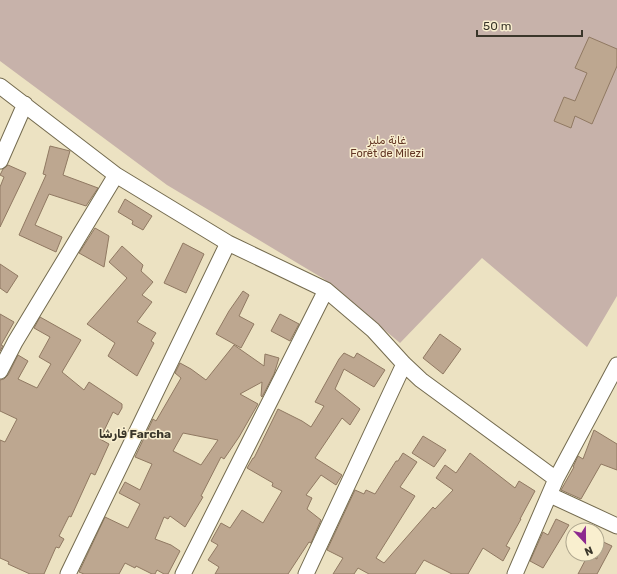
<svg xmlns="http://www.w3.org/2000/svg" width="617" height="574" font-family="Rubik,Vazirmatn,sans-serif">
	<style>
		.green { fill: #c7b2aa }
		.building { fill: #bda790; stroke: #907962; fill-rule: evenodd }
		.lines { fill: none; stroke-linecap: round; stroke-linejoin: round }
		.street-casing { stroke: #746b4f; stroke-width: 17 }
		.street { stroke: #fff; stroke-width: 15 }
		.labels { text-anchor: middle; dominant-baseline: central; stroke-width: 3; stroke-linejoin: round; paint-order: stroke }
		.park-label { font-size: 11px; fill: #613523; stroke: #f9efcf }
		.neighbourhood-label { font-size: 12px; font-weight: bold; fill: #3a362a; stroke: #f9efcf }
	</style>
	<rect width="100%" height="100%" fill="#ece2c2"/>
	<path class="green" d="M 0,0 L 617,0 L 617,296 L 587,347 L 482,258 L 400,343 L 324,279 L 167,185 L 0,61 Z"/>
	<path class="building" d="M 589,37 L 617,49 L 617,66 L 592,124 L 575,116 L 571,128 L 554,121 L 564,97 L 575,101 L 587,73 L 575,68 Z
		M 50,146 L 70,151 L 63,175 L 98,188 L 86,206 L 49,194 L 35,225 L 62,237 L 56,252 L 19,235 L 46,175 L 43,174 Z
		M 8,165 L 26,173 L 0,227 L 0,187 L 4,177 L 0,175 L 3,169 Z
		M 125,199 L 152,216 L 143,230 L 132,224 L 133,221 L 118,212 Z
		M 95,228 L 109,236 L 104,267 L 79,253 Z
		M 183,243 L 204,254 L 186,293 L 164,283 Z
		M 122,246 L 143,265 L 141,271 L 153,282 L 142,295 L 152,302 L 137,322 L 156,333 L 151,341 L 154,343 L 137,376 L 108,356 L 115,343 L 87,324 L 127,278 L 109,262 Z
		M 0,264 L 18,276 L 7,293 L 0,288 Z
		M 243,291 L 249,295 L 239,316 L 254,324 L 241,348 L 216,334 L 229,311 Z
		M 0,314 L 14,322 L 1,345 L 3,346 L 0,351 Z
		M 280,314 L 299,324 L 290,341 L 271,331 Z
		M 40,317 L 81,340 L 62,372 L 84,390 L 89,382 L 122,404 L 122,408 L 118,415 L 113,412 L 100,439 L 109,444 L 95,475 L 91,473 L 71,517 L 69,516 L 59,536 L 64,539 L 59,548 L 56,547 L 44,574 L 30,574 L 8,564 L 9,562 L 0,558 L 0,440 L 5,442 L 17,419 L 0,411 L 0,380 L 4,379 L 8,375 L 18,355 L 28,361 L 18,379 L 37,388 L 51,364 L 39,357 L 50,337 L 34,328 Z
		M 440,334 L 461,349 L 443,374 L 423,358 Z
		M 234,345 L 264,366 L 265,354 L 279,358 L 274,374 L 262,397 L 261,396 L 262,382 L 240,394 L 258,404 L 239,437 L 224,459 L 221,457 L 201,496 L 203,497 L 185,527 L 170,516 L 168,519 L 164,517 L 155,539 L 171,545 L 180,551 L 168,574 L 164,574 L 157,570 L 155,574 L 152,574 L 136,566 L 135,568 L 125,563 L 119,574 L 84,574 L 79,572 L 105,517 L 128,528 L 140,504 L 119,493 L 125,482 L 140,490 L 152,464 L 135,457 L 153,419 L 156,421 L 181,378 L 175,373 L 180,363 L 191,369 L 206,380 ZM 183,433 L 218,440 L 201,465 L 173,451 Z
		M 344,353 L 354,358 L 357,353 L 385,370 L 374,387 L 344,369 L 335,389 L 360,409 L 350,425 L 342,418 L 315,458 L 342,475 L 336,485 L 321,475 L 306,495 L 312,498 L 307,509 L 321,520 L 311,543 L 309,542 L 288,574 L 215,574 L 219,567 L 208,560 L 218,545 L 211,541 L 221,523 L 230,528 L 242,510 L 263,523 L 282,491 L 272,486 L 273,483 L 247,468 L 253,458 L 254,458 L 278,409 L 302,421 L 311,427 L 324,406 L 315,402 L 339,359 Z
		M 594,430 L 617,444 L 617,470 L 601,464 L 581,499 L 561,490 L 574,467 L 573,467 L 578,456 L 583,459 Z
		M 423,436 L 446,450 L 434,467 L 412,453 Z
		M 403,453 L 417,462 L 400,487 L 415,496 L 376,558 L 384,563 L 433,507 L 435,509 L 453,490 L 436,478 L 445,465 L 456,473 L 470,453 L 515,488 L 519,481 L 535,491 L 520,519 L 521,519 L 506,546 L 510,548 L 503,561 L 483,548 L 468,574 L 452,574 L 424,560 L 415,574 L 369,574 L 358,568 L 354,574 L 333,574 L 343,558 L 327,550 L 355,490 L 364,494 L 366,490 L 375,494 L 396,461 L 398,461 Z
		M 556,519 L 569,525 L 543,568 L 530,561 L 543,532 L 548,535 Z
		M 597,539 L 612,546 L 597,574 L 578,574 L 588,555 L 597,559 Z"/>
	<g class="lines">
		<defs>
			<path id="street" d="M 0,86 L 116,175 L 228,243 L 326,290 L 373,330 L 404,364 L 421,380 L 556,479
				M 0,161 L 25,104
				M 0,371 L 15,342 L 116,175
				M 550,495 L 617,526
				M 68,574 L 228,243
				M 183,574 L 326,290
				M 306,574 L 404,364
				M 515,574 L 556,479 L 617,365"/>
		</defs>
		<use href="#street" class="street-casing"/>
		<use href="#street" class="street"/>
	</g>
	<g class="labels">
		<g class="park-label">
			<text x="387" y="140">غابة مليز<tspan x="387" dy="13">Forêt de Milezi</tspan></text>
		</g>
		<g class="neighbourhood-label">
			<text x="135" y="434">فارشا Farcha</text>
		</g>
	</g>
	<g transform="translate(585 542) rotate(158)"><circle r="19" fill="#f9efcf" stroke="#ada58d"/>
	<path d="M0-3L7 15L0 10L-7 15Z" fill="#8d298f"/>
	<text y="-6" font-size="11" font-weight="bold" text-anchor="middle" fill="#3a362a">N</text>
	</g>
	<path d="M477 30v6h105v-6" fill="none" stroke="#3a362a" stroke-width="2"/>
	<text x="483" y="30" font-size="12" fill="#3a362a" stroke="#f9efcf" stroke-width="3" paint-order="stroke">50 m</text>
</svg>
